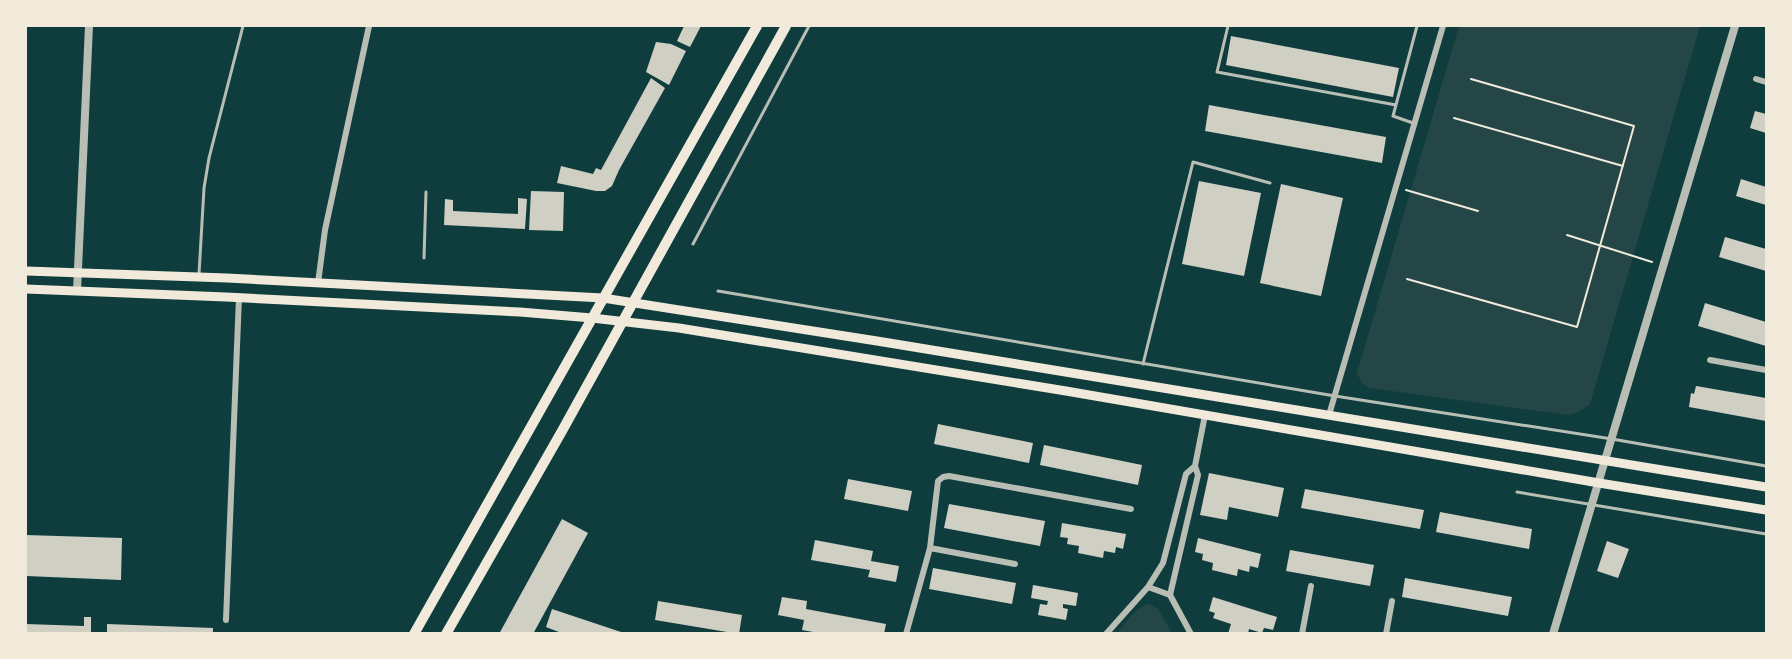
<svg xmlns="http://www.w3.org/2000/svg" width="1792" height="659" font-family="'Open Sans',sans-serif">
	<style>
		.green { fill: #244646 }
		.building { fill: #cfcfc3 }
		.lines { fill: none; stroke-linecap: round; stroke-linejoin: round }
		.path { stroke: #f1e9da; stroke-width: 2 }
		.service { stroke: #b8beb3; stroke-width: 3 }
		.minor { stroke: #b8beb3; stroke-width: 6 }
		.tertiary { stroke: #b8beb3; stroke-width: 8 }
		.secondary { stroke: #f1e9da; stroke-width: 9 }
		.primary { stroke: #f1e9da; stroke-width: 10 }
	</style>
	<rect width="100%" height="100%" fill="#0f3d3e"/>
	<path class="green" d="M 1459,26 L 1700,26 L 1590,404 L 1579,412 L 1568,415 L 1369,388 L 1362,383 L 1357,373 Z
		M 1150,604 L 1158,609 L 1172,633 L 1117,633 C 1126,623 1136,606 1150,604 Z"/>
	<path class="building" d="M 684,26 L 701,26 L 690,47 L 677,41 Z
		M 1231,36 L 1399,68 L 1393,97 L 1226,65 Z
		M 656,42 L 671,44 L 686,51 L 669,85 L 646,72 Z
		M 651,78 L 665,88 L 619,170 L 612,186 L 605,191 L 596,191 L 557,183 L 561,166 L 593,174 L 596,168 L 601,170 Z
		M 1209,105 L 1386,137 L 1382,163 L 1205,131 Z
		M 1755,111 L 1766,114 L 1766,133 L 1750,128 Z
		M 1741,179 L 1766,187 L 1766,205 L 1736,196 Z
		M 1199,181 L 1261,193 L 1244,276 L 1182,264 Z
		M 1281,184 L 1343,198 L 1321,296 L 1260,283 Z
		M 531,191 L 564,192 L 563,231 L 529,230 Z
		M 518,198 L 527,199 L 525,229 L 444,225 L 445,199 L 453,200 L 453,211 L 518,214 Z
		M 1725,237 L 1766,249 L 1766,271 L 1719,257 Z
		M 1705,303 L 1766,322 L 1766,346 L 1698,326 Z
		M 1696,386 L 1766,398 L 1766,421 L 1689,407 L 1691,393 L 1694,394 Z
		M 938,424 L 1033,443 L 1029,463 L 934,444 Z
		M 1044,445 L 1142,465 L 1138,485 L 1040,465 Z
		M 1209,473 L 1284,488 L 1278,517 L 1229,507 L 1227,520 L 1200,515 Z
		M 848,479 L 912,491 L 908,511 L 844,499 Z
		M 1305,489 L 1424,510 L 1420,529 L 1301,508 Z
		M 949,504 L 1045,521 L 1040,546 L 944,528 Z
		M 1440,512 L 1532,529 L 1529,549 L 1436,532 Z
		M 562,519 L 588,533 L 533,634 L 499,634 Z
		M 1062,523 L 1126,534 L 1123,549 L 1116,547 L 1115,553 L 1104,551 L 1103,558 L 1078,553 L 1079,546 L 1067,544 L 1068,538 L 1060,537 Z
		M 26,535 L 122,538 L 121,580 L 26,576 Z
		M 1198,538 L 1261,554 L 1258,568 L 1250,566 L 1249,572 L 1238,569 L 1237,576 L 1212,570 L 1213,563 L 1202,560 L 1203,554 L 1195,552 Z
		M 815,540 L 873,551 L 871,561 L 899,566 L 896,582 L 868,577 L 870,570 L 811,560 Z
		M 1607,541 L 1629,549 L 1618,578 L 1597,571 Z
		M 1290,550 L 1374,565 L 1370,586 L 1286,571 Z
		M 933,568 L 1016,583 L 1012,604 L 929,589 Z
		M 1405,578 L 1512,597 L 1508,616 L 1402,597 Z
		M 1033,585 L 1078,593 L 1076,606 L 1063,604 L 1063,608 L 1068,609 L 1066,620 L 1038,615 L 1040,604 L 1047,605 L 1048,601 L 1031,598 Z
		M 782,597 L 807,601 L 806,609 L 886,624 L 884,634 L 824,634 L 802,630 L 804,620 L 778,615 Z
		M 1213,597 L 1277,617 L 1273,630 L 1264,628 L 1262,633 L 1249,629 L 1248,634 L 1228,634 L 1231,624 L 1213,618 L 1215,613 L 1209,611 Z
		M 658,601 L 742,615 L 739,634 L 655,620 Z
		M 552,609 L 624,633 L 624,634 L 564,634 L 546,627 Z
		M 84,617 L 91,617 L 91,634 L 26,634 L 26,624 L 84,626 Z
		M 107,624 L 213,628 L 213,634 L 107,634 Z"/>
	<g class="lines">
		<path class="path" d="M 1454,118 L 1623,166
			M 1406,190 L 1478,211
			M 1567,235 L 1652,262
			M 1407,279 L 1577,327 L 1634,126 L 1471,79"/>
		<path class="service" d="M 1228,26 L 1217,72 L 1396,105
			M 1413,123 L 1393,116 L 1417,26
			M 693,244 L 809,26
			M 424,258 L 426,192
			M 199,274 L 204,188 L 209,158 L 243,26
			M 718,291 L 1335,396 L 1612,439 L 1766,466
			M 1143,364 L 1193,162 L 1270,183
			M 1517,492 L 1766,534"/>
		<path class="minor" d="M 1756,79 L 1766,82
			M 318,283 L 325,230 L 369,26
			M 1710,360 L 1766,370
			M 1329,415 L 1443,26
			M 930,548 L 1015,564
			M 1148,587 L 1170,595 L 1191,634
			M 1170,595 L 1198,475 L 1195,466
			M 226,620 L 239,297
			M 906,634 L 930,548 L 938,481 L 943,477 L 949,476 L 1131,509
			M 1106,634 L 1148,587 L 1163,563 L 1186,474 L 1195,466 L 1205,415
			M 1302,634 L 1311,586
			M 1386,634 L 1392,601"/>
		<path class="tertiary" d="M 77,291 L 89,26
			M 1553,634 L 1735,26"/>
		<path class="secondary" d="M 26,271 L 227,278 L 603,298 L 877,341 L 1766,487
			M 26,289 L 226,297 L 520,312 L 592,318 L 679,328 L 1066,391 L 1599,483 L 1766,510"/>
		<path class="primary" d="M 414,634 L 757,26
			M 446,634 L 562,431 L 786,26"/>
	</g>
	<rect width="1792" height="659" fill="none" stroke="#f1e9da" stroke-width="54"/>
</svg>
